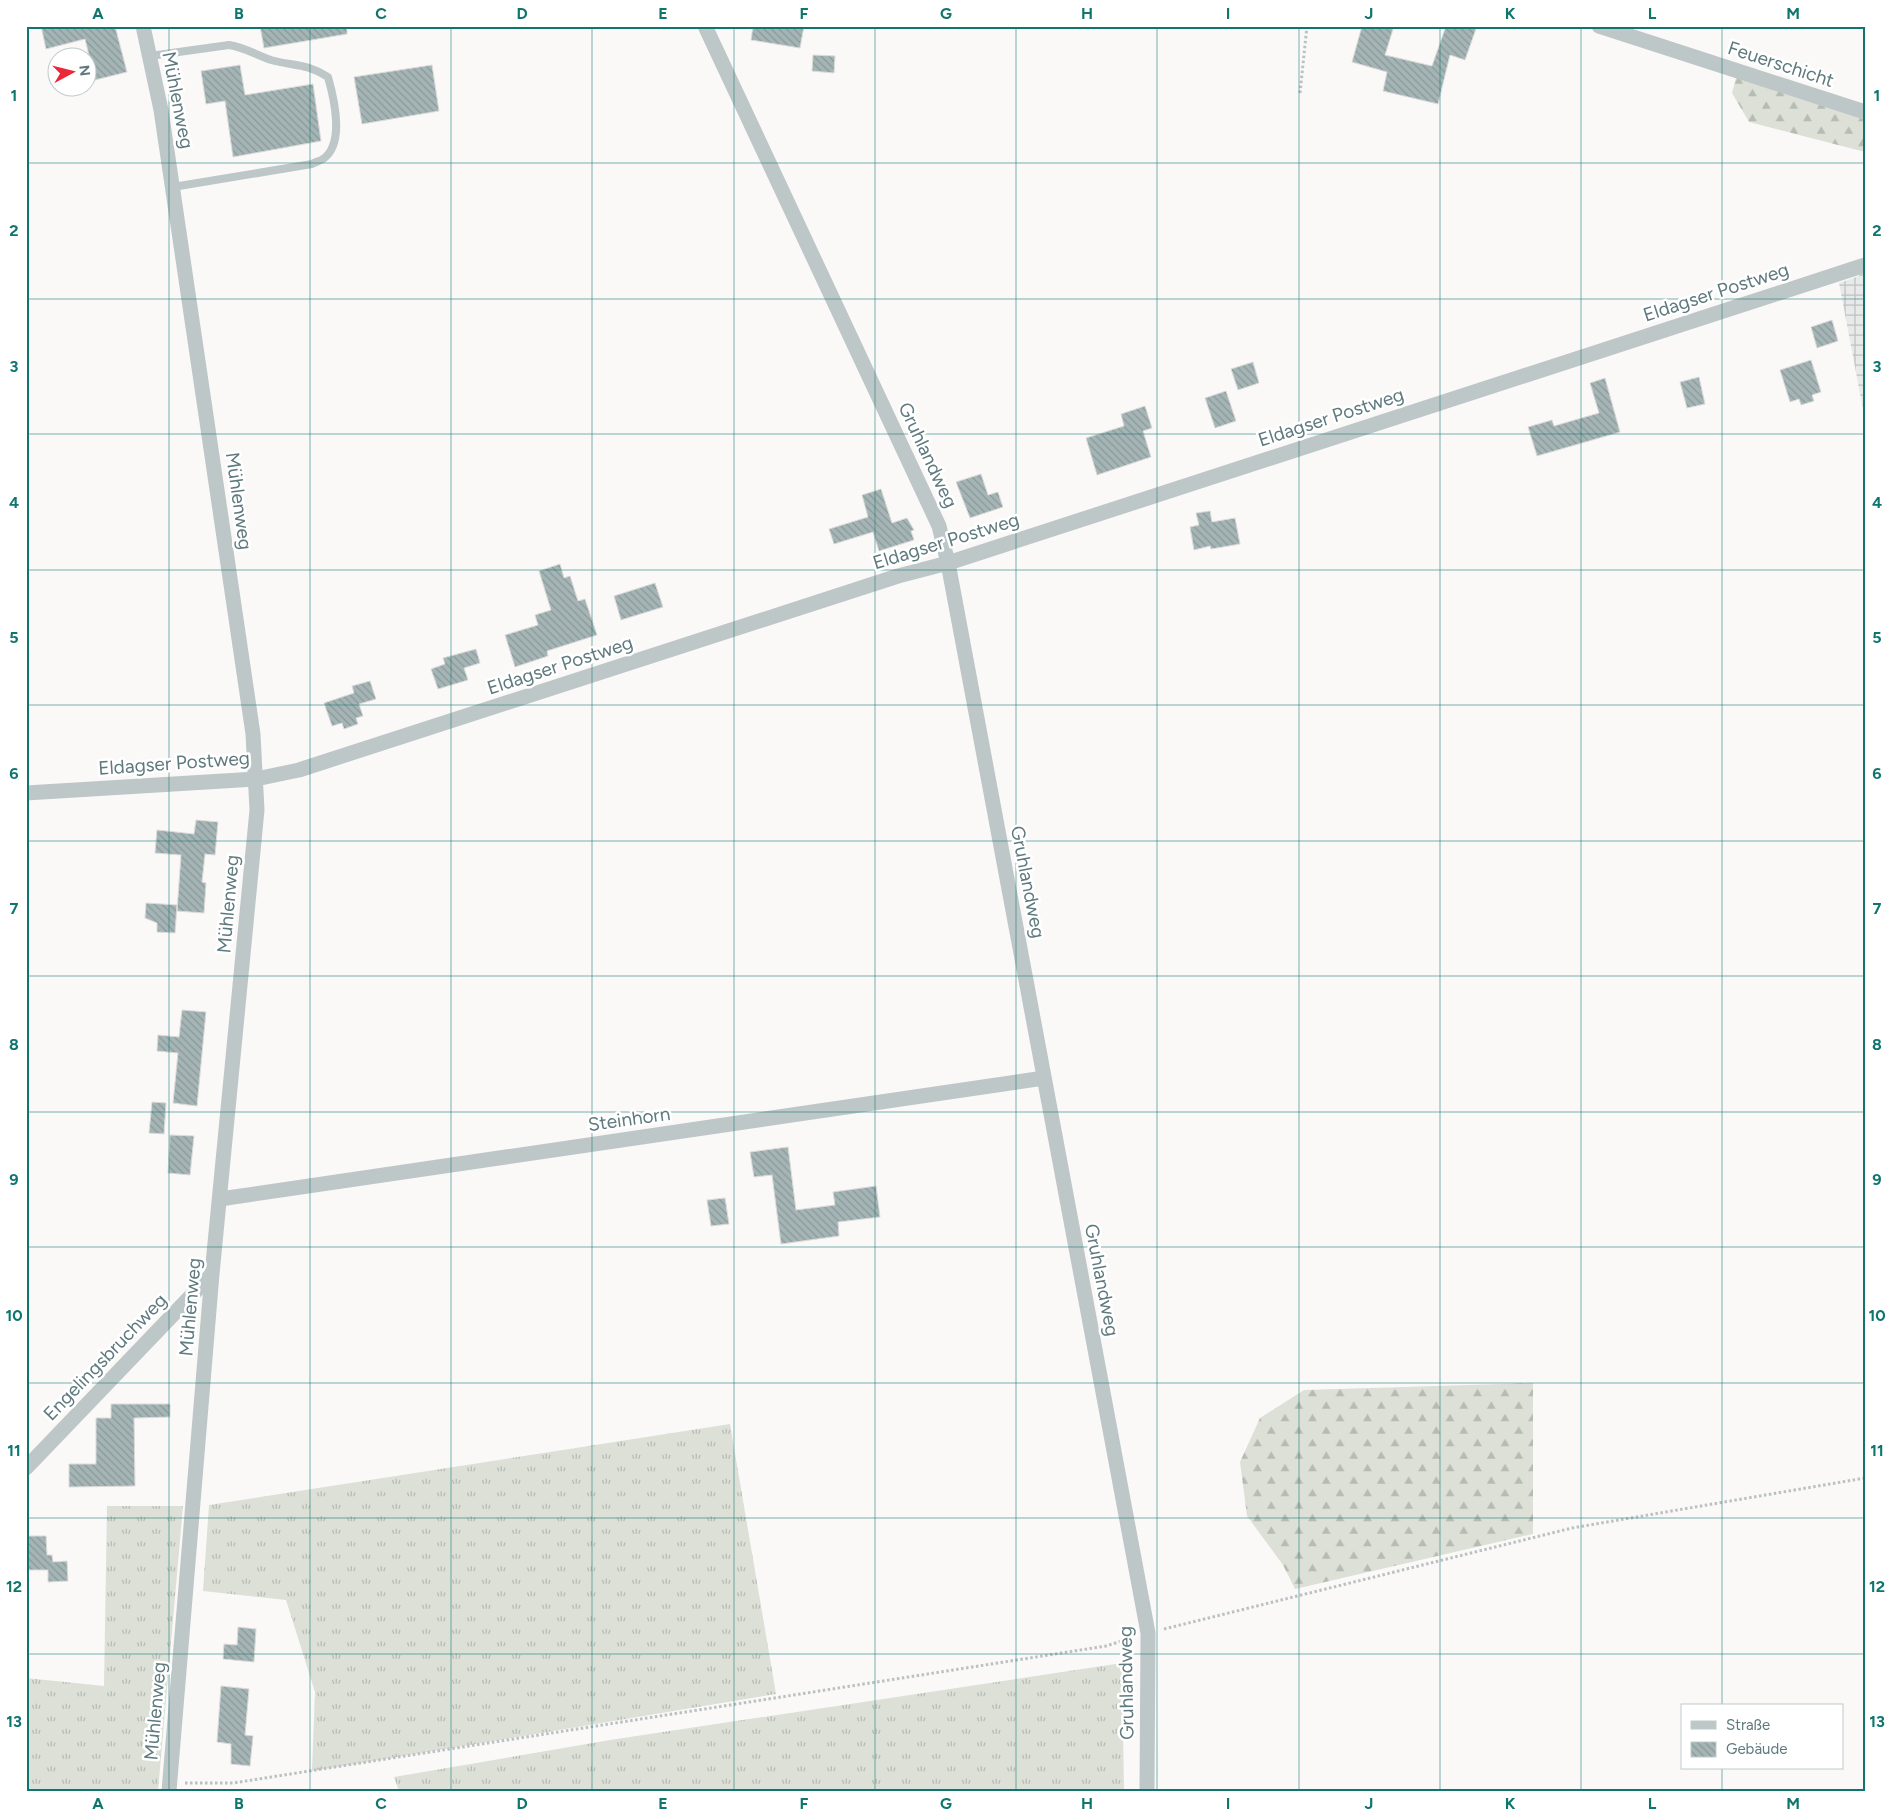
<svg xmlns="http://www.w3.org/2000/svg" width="1891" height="1817" font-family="Figtree,sans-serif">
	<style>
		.industrial { fill: url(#industrial-grid) }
		.grass { fill: url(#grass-tufts) }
		.forest { fill: url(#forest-firs) }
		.building { fill: url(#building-back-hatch); stroke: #dcdbda }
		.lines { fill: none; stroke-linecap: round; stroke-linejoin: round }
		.path { stroke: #bbc1c2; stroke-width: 3; stroke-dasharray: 2.5 2.5; stroke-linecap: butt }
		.service { stroke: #bec7c8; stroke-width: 8 }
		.minor { stroke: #bec7c8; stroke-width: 15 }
		.grid { fill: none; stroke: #0f766e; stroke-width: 1; stroke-opacity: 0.55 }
		.labels { text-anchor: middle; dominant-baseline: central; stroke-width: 5; stroke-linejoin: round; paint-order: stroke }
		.street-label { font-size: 19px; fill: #5f7a7e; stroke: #fff }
		.neatline { fill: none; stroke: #0f766e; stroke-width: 2 }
		.grid-label { font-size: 16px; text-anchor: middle; font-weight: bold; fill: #0f766e }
	</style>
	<defs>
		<pattern id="industrial-grid" width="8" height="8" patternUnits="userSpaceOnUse" patternTransform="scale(1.25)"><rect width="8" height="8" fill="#e8e9e9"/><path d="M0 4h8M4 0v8" fill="none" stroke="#bfc2c2"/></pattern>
		<pattern id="grass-tufts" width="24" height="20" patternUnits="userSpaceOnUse" patternTransform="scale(1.25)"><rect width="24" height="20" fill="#dce0d7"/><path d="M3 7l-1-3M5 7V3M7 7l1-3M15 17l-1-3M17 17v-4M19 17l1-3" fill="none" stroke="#b6bbb4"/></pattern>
		<pattern id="forest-firs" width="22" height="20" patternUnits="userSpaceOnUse" patternTransform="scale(1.25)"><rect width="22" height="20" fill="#dce0d7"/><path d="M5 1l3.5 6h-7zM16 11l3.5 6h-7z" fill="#b6bbb4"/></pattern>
		<pattern id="building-back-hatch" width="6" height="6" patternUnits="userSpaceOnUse" patternTransform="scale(1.25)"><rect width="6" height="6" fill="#a5b5b6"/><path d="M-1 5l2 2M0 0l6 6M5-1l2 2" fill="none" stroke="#8a9899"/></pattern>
	</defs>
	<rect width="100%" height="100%" fill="#faf9f8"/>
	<path class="industrial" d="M 1865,256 L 1865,420 L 1839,283 L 1859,276 Z"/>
	<path class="grass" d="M 730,1424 L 776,1694 L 312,1771 L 315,1692 L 286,1600 L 203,1591 L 209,1505 Z
		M 107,1506 L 183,1506 L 158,1791 L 26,1791 L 26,1678 L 104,1686 Z
		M 1122,1663 L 1124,1791 L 399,1791 L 394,1777 L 610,1740 Z"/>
	<path class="forest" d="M 1736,78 L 1865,119 L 1865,152 L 1749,122 L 1732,93 Z
		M 1533,1383 L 1533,1534 L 1295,1589 L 1283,1565 L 1247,1516 L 1240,1462 L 1260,1418 L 1304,1390 Z"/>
	<path class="building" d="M 41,26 L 115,26 L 127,72 L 95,80 L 85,39 L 46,49 Z
		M 260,26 L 347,26 L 347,34 L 264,48 Z
		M 753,26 L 804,26 L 800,48 L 751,40 Z
		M 1362,26 L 1394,26 L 1385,55 L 1432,66 L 1446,26 L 1477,26 L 1465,60 L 1450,55 L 1438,104 L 1383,91 L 1387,72 L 1352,62 Z
		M 813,55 L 835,56 L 834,73 L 812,71 Z
		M 240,65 L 245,95 L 313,84 L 321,141 L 233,157 L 225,101 L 206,104 L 201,71 Z
		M 432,65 L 439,111 L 362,124 L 354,77 Z
		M 1832,320 L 1838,341 L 1817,348 L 1811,327 Z
		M 1811,360 L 1821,392 L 1812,395 L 1814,401 L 1801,405 L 1799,399 L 1790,402 L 1780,370 Z
		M 1253,362 L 1259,383 L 1238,390 L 1231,369 Z
		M 1699,377 L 1705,404 L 1687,408 L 1680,382 Z
		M 1605,378 L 1620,432 L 1537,456 L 1528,427 L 1552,420 L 1554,426 L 1599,413 L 1590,383 Z
		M 1226,391 L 1236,421 L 1215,428 L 1205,398 Z
		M 1145,406 L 1152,428 L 1143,431 L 1151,457 L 1097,475 L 1086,438 L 1124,426 L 1121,414 Z
		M 981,474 L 988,495 L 998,492 L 1003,507 L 970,518 L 956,482 Z
		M 881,489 L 892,523 L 907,518 L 914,530 L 911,531 L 914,540 L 879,551 L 873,532 L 834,544 L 829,529 L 868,517 L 862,495 Z
		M 1210,511 L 1212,522 L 1235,518 L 1240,544 L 1211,549 L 1210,546 L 1194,550 L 1190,527 L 1199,525 L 1196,513 Z
		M 560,564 L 564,578 L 570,576 L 578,601 L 585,599 L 597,635 L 547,651 L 548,656 L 515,667 L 505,635 L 538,625 L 535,615 L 551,610 L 539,571 Z
		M 655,583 L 663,607 L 621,620 L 614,596 Z
		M 476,649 L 480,663 L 464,668 L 468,680 L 438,689 L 431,669 L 445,664 L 443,658 Z
		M 370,681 L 376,699 L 359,704 L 363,716 L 356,718 L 358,724 L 344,729 L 342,723 L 332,726 L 324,703 L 354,693 L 352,686 Z
		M 196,820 L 218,822 L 215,855 L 205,854 L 202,882 L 206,883 L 204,913 L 177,911 L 181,855 L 155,853 L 157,830 L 194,834 Z
		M 146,903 L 177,905 L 175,933 L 157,932 L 157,923 L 145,918 Z
		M 182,1010 L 206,1012 L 197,1106 L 173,1103 L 178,1053 L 157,1051 L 158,1035 L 179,1037 Z
		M 152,1102 L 166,1103 L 164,1134 L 149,1133 Z
		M 170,1135 L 194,1136 L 190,1175 L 168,1173 Z
		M 788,1147 L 796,1210 L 835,1205 L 833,1192 L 876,1186 L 880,1217 L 838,1222 L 839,1236 L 781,1244 L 772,1175 L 754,1177 L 750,1152 Z
		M 725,1198 L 729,1224 L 711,1226 L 707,1200 Z
		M 111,1404 L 170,1404 L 170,1417 L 134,1418 L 135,1486 L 69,1487 L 69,1464 L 96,1464 L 96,1418 L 111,1418 Z
		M 26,1536 L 46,1536 L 47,1555 L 52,1555 L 53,1562 L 67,1561 L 68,1581 L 48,1582 L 48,1570 L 26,1570 Z
		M 238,1627 L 256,1629 L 254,1662 L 223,1659 L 224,1644 L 237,1645 Z
		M 221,1686 L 249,1689 L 245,1735 L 253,1736 L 250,1766 L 231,1764 L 231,1744 L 217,1742 Z"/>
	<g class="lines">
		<path class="path" d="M 1300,93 L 1307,26
			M 1164,1629 L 1572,1528 L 1865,1478
			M 185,1783 L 233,1783 L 1106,1646 L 1131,1638"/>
		<path class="service" d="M 150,56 L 229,45 C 244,47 256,55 271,60 C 292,66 307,63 328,77 C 334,98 345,144 323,159 C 320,161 315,162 312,164 L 173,187"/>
		<path class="minor" d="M 143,26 L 161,110 L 253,734 L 257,810 L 212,1274 L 169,1791
			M 705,26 L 939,526 L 948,563 L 1148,1633 L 1147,1791
			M 1599,26 L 1865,112
			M 26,793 L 256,779 L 299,770 L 898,576 L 948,563 L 1865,265
			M 220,1199 L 1044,1078
			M 26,1468 L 212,1274"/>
	</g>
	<path class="grid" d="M 169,26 L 169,1791M 310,26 L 310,1791M 451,26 L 451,1791M 592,26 L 592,1791M 734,26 L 734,1791M 875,26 L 875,1791M 1016,26 L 1016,1791M 1157,26 L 1157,1791M 1299,26 L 1299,1791M 1440,26 L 1440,1791M 1581,26 L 1581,1791M 1722,26 L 1722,1706M 26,163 L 1865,163M 26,299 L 1865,299M 26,434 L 1865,434M 26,570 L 1865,570M 26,705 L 1865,705M 26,841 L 1865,841M 26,976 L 1865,976M 26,1112 L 1865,1112M 26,1247 L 1865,1247M 26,1383 L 1865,1383M 26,1518 L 1865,1518M 26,1654 L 1865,1654M 1722,1768 L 1722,1791"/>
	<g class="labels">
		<g class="street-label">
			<text transform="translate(1781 64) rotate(18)">Feuerschicht</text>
			<text transform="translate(178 100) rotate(79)">Mühlenweg</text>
			<text transform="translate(1716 292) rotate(-18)">Eldagser Postweg</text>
			<text transform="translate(1331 417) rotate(-18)">Eldagser Postweg</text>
			<text transform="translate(928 455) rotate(65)">Gruhlandweg</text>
			<text transform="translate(239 501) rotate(82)">Mühlenweg</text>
			<text transform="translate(946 541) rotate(-17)">Eldagser Postweg</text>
			<text transform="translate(560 665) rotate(-18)">Eldagser Postweg</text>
			<text transform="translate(174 763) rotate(-4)">Eldagser Postweg</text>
			<text transform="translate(1028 882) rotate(79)">Gruhlandweg</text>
			<text transform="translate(228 904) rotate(-85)">Mühlenweg</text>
			<text transform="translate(629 1119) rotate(-8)">Steinhorn</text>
			<text transform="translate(1102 1280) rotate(79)">Gruhlandweg</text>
			<text transform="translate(190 1307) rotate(-85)">Mühlenweg</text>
			<text transform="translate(105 1357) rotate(-46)">Engelingsbruchweg</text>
			<text transform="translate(1126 1683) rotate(-91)">Gruhlandweg</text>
			<text transform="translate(155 1711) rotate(-85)">Mühlenweg</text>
		</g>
	</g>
	<rect width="1891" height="1817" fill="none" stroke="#ffffff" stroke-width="55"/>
	<rect x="1681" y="1704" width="162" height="65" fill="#ffffff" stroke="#bfcacb"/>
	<rect x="1691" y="1721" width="25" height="8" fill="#bec7c8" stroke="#bfcacb"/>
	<text x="1726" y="1730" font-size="15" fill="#5f7a7e">Straße</text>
	<rect x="1691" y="1742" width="25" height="15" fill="url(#building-back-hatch)" stroke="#bfcacb"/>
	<text x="1726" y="1754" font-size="15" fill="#5f7a7e">Gebäude</text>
	<g transform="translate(72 72) rotate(83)"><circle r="24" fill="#ffffff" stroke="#bfcacb"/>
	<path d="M0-4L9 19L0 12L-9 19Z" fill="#eb2739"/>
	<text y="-8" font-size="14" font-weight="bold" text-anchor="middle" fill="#5f7a7e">N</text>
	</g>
	<rect x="28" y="28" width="1836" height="1762" class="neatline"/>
	<g class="grid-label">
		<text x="98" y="19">A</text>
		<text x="239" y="19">B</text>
		<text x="381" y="19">C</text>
		<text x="522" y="19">D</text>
		<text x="663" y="19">E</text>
		<text x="804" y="19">F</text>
		<text x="946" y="19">G</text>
		<text x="1087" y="19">H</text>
		<text x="1228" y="19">I</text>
		<text x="1369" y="19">J</text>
		<text x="1510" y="19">K</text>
		<text x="1652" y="19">L</text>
		<text x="1793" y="19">M</text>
		<text x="14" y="101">1</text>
		<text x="1877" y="101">1</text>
		<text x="14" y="236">2</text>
		<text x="1877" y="236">2</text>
		<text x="14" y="372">3</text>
		<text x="1877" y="372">3</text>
		<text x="14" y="508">4</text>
		<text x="1877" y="508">4</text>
		<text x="14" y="643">5</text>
		<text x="1877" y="643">5</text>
		<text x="14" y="779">6</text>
		<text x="1877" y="779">6</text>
		<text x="14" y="914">7</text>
		<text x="1877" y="914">7</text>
		<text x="14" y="1050">8</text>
		<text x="1877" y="1050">8</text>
		<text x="14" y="1185">9</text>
		<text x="1877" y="1185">9</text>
		<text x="14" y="1321">10</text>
		<text x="1877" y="1321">10</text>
		<text x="14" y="1456">11</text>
		<text x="1877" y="1456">11</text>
		<text x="14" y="1592">12</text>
		<text x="1877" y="1592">12</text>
		<text x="14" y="1727">13</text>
		<text x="1877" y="1727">13</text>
		<text x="98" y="1809">A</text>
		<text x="239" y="1809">B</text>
		<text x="381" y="1809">C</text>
		<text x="522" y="1809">D</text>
		<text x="663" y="1809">E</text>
		<text x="804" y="1809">F</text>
		<text x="946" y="1809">G</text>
		<text x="1087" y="1809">H</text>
		<text x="1228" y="1809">I</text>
		<text x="1369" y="1809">J</text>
		<text x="1510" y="1809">K</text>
		<text x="1652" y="1809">L</text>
		<text x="1793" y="1809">M</text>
	</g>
</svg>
